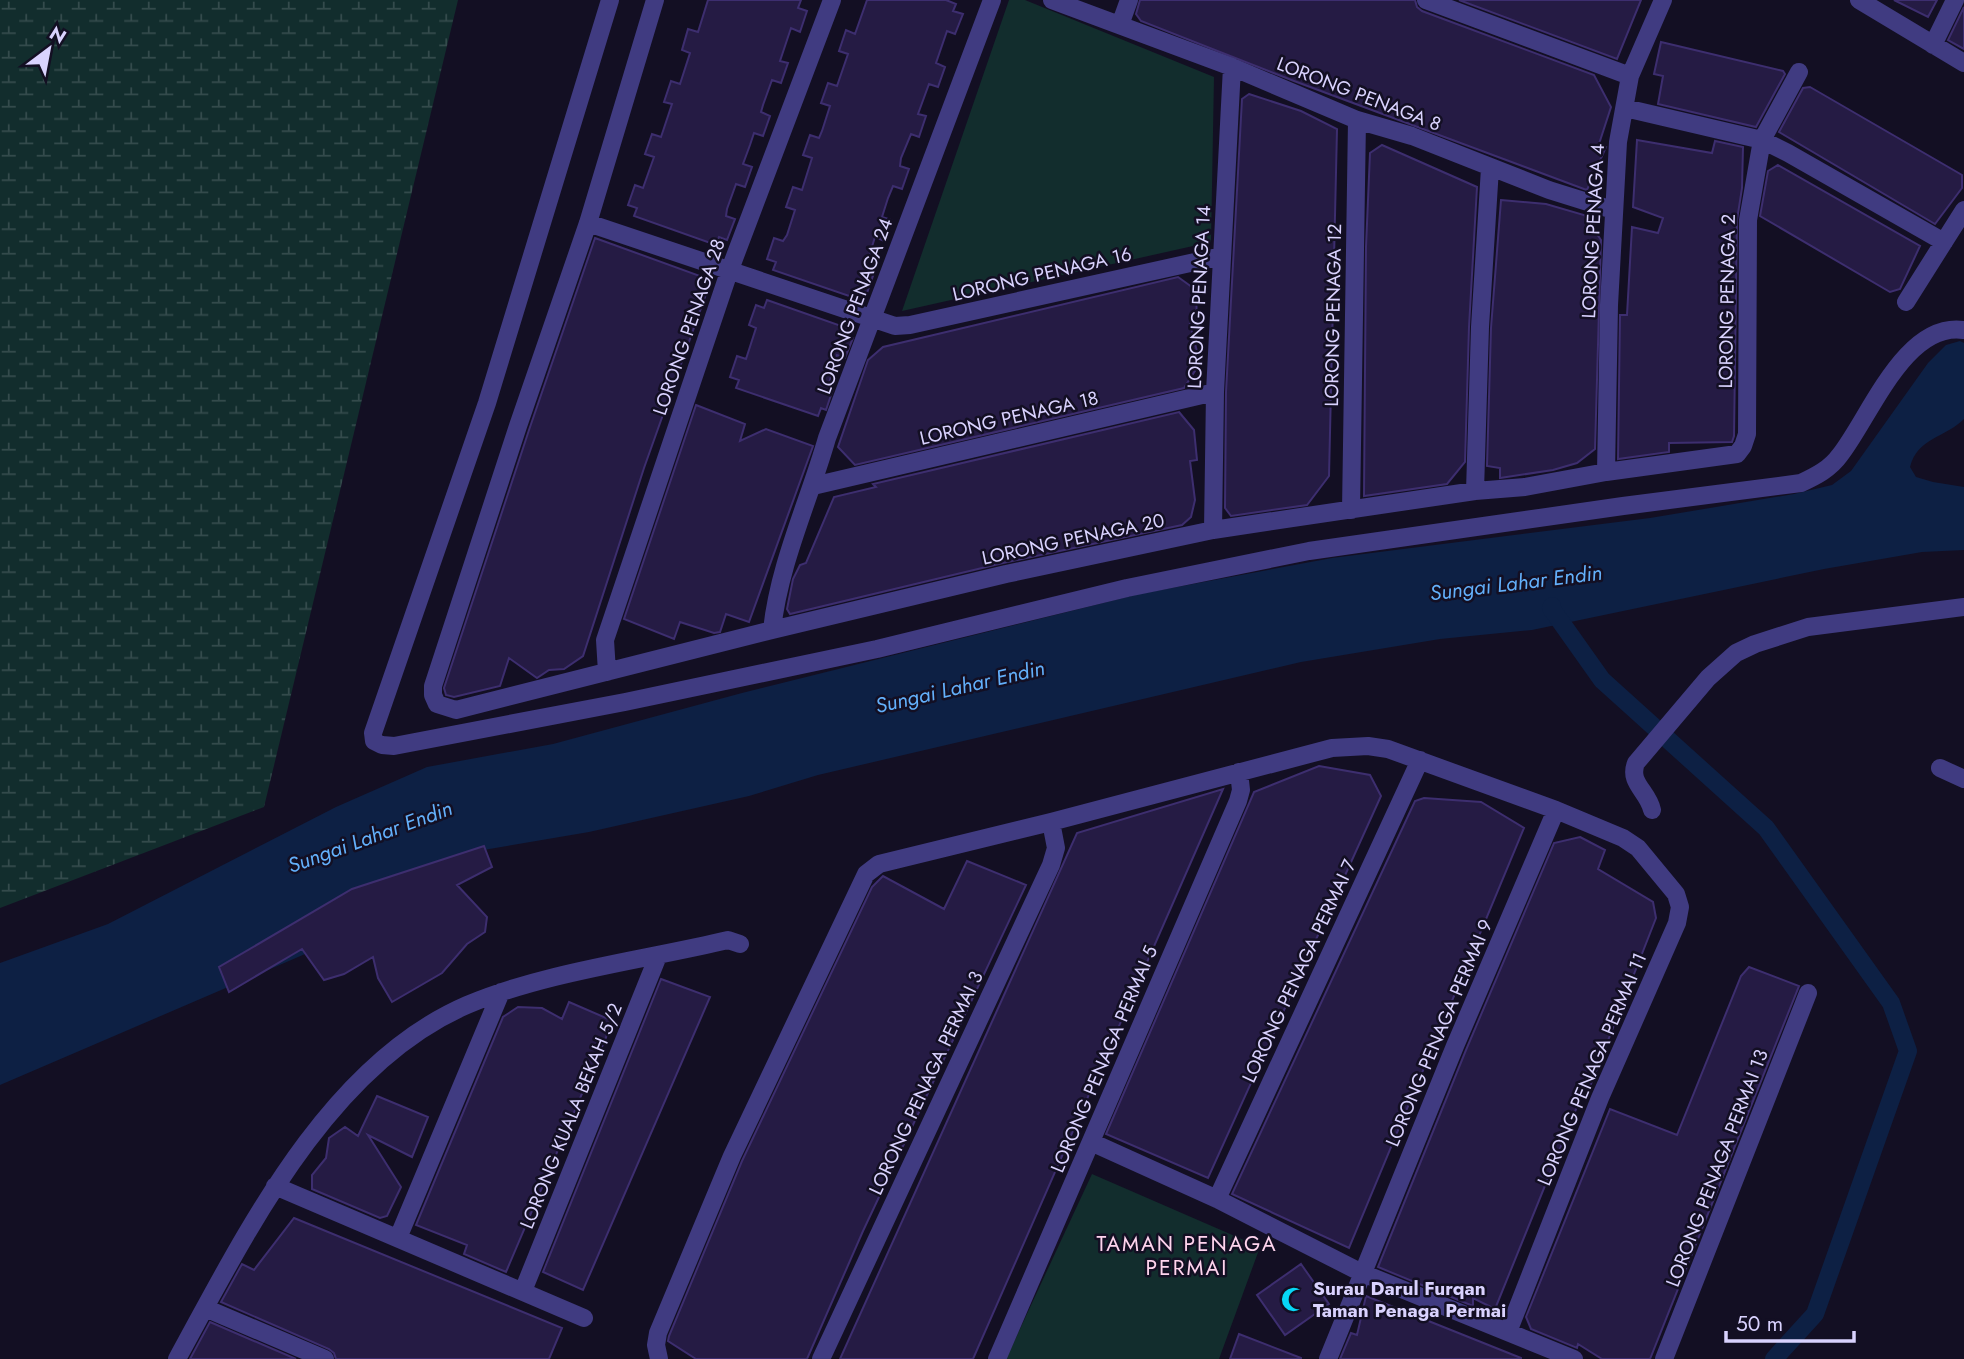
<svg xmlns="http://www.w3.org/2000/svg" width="1964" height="1359" font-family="Jost,sans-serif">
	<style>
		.green { fill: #122d2d }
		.wetland { fill: url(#wetland-marsh) }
		.water { fill: #0d2044 }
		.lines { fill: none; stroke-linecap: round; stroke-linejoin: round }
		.canal { stroke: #0d2044; stroke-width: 18 }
		.building { fill: #251b44; stroke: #3d2e6f; stroke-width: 2 }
		.minor { stroke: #403b81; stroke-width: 18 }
		.labels { text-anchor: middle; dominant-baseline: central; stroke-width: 5; stroke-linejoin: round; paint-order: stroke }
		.street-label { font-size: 19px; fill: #d9d2fe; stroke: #130f23 }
		.poi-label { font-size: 19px; font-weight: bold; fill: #d9d2fe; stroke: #130f23; text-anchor: start }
		.water-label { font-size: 21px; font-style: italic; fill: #63b0fb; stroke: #130f23 }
		.neighbourhood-label { font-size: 21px; letter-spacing: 2px; fill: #fed4ed; stroke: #130f23 }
	</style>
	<defs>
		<pattern id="wetland-marsh" width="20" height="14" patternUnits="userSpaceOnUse" patternTransform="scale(1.75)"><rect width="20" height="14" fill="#122d2d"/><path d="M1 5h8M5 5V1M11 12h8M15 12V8" fill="none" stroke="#344b4c"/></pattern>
	</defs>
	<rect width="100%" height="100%" fill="#130f23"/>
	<path class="green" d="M 1009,0 L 1025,0 L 1214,77 L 1211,242 L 902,311 Z
		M 1092,1174 L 1260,1247 L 1219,1359 L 1006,1359 Z"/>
	<path class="wetland" d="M 0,0 L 458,0 L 264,807 L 0,908 Z"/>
	<path class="water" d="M 1960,341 L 1964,343 L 1964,419 C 1945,438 1918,437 1910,467 L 1916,477 L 1933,482 L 1964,487 L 1964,550 L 1922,552 L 1824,569 L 1532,630 L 1440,639 L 1301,662 L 818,775 L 749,796 L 589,832 L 454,855 L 326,945 L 0,1085 L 0,963 L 108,924 L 336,807 L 427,767 L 553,744 L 742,693 L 1139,594 L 1332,558 L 1650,518 L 1794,494 L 1832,485 L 1851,471 L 1928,363 L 1946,345 Z"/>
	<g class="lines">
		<path class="canal" d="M 1552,606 L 1551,608 L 1602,680 L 1766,828 L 1891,1003 L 1908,1051 L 1815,1314 L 1774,1359"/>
	</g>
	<path class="building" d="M 708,0 L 801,0 L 798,8 L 807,11 L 800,32 L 791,28 L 780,61 L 788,63 L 781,83 L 772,80 L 763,105 L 761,112 L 770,116 L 763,136 L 754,133 L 750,145 L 743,164 L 752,167 L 745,187 L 736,184 L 727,209 L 726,216 L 735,219 L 727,240 L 719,237 L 716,245 L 634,216 L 637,208 L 628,205 L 635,185 L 643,188 L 654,157 L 645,154 L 652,134 L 661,137 L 672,104 L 664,102 L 671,81 L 680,84 L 690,53 L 682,50 L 688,29 L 698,32 Z
		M 867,0 L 946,0 L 956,4 L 953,11 L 963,14 L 955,34 L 947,31 L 936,63 L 945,67 L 938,87 L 929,84 L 918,114 L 926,116 L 919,137 L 911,134 L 901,158 L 900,166 L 909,169 L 902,189 L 893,186 L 888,198 L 882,217 L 891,220 L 884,241 L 875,237 L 865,269 L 874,273 L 867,293 L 858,290 L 855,298 L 773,270 L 776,262 L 767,259 L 774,238 L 783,241 L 787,235 L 795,210 L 786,207 L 793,187 L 802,190 L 812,158 L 803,155 L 810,135 L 819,138 L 822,131 L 830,106 L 821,103 L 828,83 L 837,86 L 848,54 L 839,51 L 846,30 L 855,34 Z
		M 1140,0 L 1415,0 L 1417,7 L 1422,11 L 1594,75 L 1611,107 L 1599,144 L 1606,147 L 1587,190 L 1584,189 L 1294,81 L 1141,21 L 1136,14 Z
		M 1459,0 L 1641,0 L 1617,59 Z
		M 1894,0 L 1937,0 L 1928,17 Z
		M 1964,7 L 1964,49 L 1948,40 Z
		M 1661,42 L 1783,71 L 1785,74 L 1756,127 L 1658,104 L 1663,76 L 1654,74 Z
		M 1810,87 L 1962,175 L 1962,188 L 1935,224 L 1779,132 L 1803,88 Z
		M 1249,94 L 1301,111 L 1337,129 L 1329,476 L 1307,505 L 1231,516 L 1225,508 L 1226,392 L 1242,99 Z
		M 1637,140 L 1712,153 L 1715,141 L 1743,147 L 1742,188 L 1737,220 L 1734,436 L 1732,442 L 1669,443 L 1669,452 L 1618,459 L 1620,315 L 1627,315 L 1632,227 L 1658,233 L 1663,218 L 1633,207 Z
		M 1382,145 L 1477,187 L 1469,327 L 1465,462 L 1447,484 L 1364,496 L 1366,247 L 1370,153 Z
		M 1778,165 L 1920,246 L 1900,289 L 1890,292 L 1760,216 L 1768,171 Z
		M 1501,200 L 1546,204 L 1584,215 L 1601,240 L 1595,449 L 1577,463 L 1553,470 L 1500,478 L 1500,468 L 1487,466 L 1491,328 Z
		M 595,238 L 711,280 L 644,468 L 583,656 L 564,669 L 549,670 L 537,678 L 509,658 L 500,686 L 454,697 L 446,695 L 444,688 L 529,430 Z
		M 1178,277 L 1196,290 L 1197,322 L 1190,324 L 1200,363 L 1184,388 L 855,465 L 838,447 L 868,360 L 883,347 Z
		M 767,300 L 847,328 L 844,335 L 853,338 L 845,358 L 837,355 L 828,387 L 833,389 L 826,410 L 821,408 L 818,416 L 736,388 L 739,380 L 730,377 L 737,356 L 746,359 L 756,328 L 749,325 L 756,305 L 764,308 Z
		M 696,405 L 745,424 L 740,441 L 766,429 L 813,446 L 749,622 L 726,614 L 720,632 L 714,633 L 680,622 L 674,639 L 624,619 Z
		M 1179,412 L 1194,430 L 1197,460 L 1190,461 L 1195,500 L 1191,517 L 1182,525 L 1003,563 L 790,614 L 787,609 L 793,579 L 800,565 L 806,563 L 834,497 L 876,487 L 873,484 Z
		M 1319,766 L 1370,775 L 1381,796 L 1208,1178 L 1106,1134 L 1254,792 Z
		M 1223,789 L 973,1359 L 840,1359 L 1077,833 Z
		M 1424,798 L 1481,802 L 1524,828 L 1349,1248 L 1232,1194 L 1415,801 Z
		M 1580,837 L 1605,850 L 1598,869 L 1653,902 L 1656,918 L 1589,1089 L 1585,1087 L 1495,1309 L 1473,1298 L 1473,1306 L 1378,1267 L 1466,1050 L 1554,843 Z
		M 484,846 L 492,867 L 457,885 L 487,917 L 485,932 L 467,944 L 442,973 L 392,1002 L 378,978 L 373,957 L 344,974 L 324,980 L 302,949 L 229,992 L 219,967 L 352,889 Z
		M 967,861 L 1026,885 L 863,1231 L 807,1359 L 696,1359 L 668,1341 L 669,1336 L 742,1161 L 872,887 L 883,876 L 944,909 Z
		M 1749,967 L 1799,986 L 1650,1359 L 1602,1359 L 1578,1344 L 1577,1348 L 1531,1329 L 1526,1317 L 1610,1109 L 1677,1135 L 1741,976 Z
		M 661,979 L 710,997 L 583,1290 L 543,1272 Z
		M 569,1002 L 613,1021 L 506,1272 L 464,1254 L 467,1245 L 416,1225 L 503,1017 L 518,1007 L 542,1008 L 562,1019 Z
		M 377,1096 L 428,1117 L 412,1157 L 368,1135 L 401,1187 L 387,1216 L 380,1218 L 312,1189 L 312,1175 L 326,1158 L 329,1138 L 345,1127 L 358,1136 Z
		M 294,1218 L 562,1328 L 549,1359 L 336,1359 L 334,1353 L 329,1349 L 221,1302 L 242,1264 L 254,1270 Z
		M 1301,1264 L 1329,1304 L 1285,1335 L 1257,1295 Z
		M 1366,1296 L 1521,1358 L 1521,1359 L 1340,1359 L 1351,1333 L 1357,1335 Z
		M 210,1322 L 296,1359 L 190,1359 Z
		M 1239,1334 L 1301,1358 L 1301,1359 L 1230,1359 Z"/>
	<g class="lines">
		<path class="minor" d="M 610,0 L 487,403 L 373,733 L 374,741 L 382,745 L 394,746 L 625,702 L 877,649 L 1127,588 L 1309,551 L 1623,506 L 1801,483 C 1816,476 1830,469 1840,455 C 1870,417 1905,321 1964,330
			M 655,0 L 588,223 L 518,426 L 433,686 L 433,695 L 437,704 L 456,710 L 772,630 L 1006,574 L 1213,530 L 1475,491 L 1525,487 L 1606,472 L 1737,454 L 1743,446 L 1747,434 L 1748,220 L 1762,140 L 1799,72
			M 1052,0 L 1232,67 L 1357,120 L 1412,136 L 1549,190 L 1613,210
			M 1426,0 L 1630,76
			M 1859,0 L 1964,63
			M 1120,25 L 1129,0
			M 1933,45 L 1955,0
			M 1625,108 L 1762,140 L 1788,153 L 1944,242
			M 588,223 L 895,326 L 910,325 L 1222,256
			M 1906,302 L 1964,210
			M 1606,472 L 1609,305 L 1618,142 L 1630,76 L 1663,0
			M 813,486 L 1215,392
			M 1475,491 L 1480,327 L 1490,168
			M 1351,510 L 1357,120
			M 1213,530 L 1215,392 L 1232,67
			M 772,630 C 779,564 809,501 827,438 L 992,0
			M 607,672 L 605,640 L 729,272 L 832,0
			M 1940,768 L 1964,779
			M 1652,810 C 1648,791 1628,783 1636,763 L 1708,678 L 1736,653 L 1755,644 L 1808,627 L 1964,607
			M 1091,1142 L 1217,1199 L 1362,1273 L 1574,1359
			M 275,1186 L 584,1318
			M 1217,1199 L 1420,760
			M 398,1238 L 501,992
			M 523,1291 L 658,956
			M 205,1308 L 325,1359
			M 177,1359 C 246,1233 328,1065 467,1005 C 545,972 644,960 728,940 L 740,944
			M 659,1359 L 656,1345 L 658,1333 L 732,1156 L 866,874 L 879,864 L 1051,822 L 1332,748 L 1368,746 L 1388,749 L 1556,810 L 1623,838 L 1638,848 L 1676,894 L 1680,907 L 1677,923 L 1600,1098 L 1508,1332
			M 821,1359 L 1051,865 L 1056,848 L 1051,822
			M 997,1359 L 1238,801 L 1241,790 L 1239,772
			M 1328,1359 L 1455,1046 L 1556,810
			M 1664,1359 L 1808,993"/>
	</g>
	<defs>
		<symbol id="mosque-bare" viewBox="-9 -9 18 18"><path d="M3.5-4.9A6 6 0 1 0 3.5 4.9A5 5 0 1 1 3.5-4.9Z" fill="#07d6f5" stroke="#130f23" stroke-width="2.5" paint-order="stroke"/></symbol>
	</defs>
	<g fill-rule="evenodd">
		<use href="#mosque-bare" x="1276" y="1282" width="35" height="35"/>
	</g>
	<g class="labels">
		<g class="street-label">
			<text transform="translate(1359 94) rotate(21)">LORONG PENAGA 8</text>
			<text transform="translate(1593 231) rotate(-87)">LORONG PENAGA 4</text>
			<text transform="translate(1042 274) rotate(-13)">LORONG PENAGA 16</text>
			<text transform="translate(1199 297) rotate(-87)">LORONG PENAGA 14</text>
			<text transform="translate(1727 301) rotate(-89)">LORONG PENAGA 2</text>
			<text transform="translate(855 306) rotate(-70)">LORONG PENAGA 24</text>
			<text transform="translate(1333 315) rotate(-89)">LORONG PENAGA 12</text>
			<text transform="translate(689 327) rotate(-71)">LORONG PENAGA 28</text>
			<text transform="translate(1009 418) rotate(-13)">LORONG PENAGA 18</text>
			<text transform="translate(1073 539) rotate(-12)">LORONG PENAGA 20</text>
			<text transform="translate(1299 971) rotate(-65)">LORONG PENAGA PERMAI 7</text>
			<text transform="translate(1439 1033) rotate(-67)">LORONG PENAGA PERMAI 9</text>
			<text transform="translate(1104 1059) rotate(-67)">LORONG PENAGA PERMAI 5</text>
			<text transform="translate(1592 1069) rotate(-67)">LORONG PENAGA PERMAI 11</text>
			<text transform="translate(926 1083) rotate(-65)">LORONG PENAGA PERMAI 3</text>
			<text transform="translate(571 1116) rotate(-68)">LORONG KUALA BEKAH 5/2</text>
			<text transform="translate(1717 1168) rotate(-69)">LORONG PENAGA PERMAI 13</text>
		</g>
		<g class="poi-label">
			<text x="1313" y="1288">Surau Darul Furqan<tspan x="1313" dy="22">Taman Penaga Permai</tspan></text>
		</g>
		<g class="water-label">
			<text transform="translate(1516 583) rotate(-7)">Sungai Lahar Endin</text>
			<text transform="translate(960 687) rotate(-13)">Sungai Lahar Endin</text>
			<text transform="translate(370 837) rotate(-20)">Sungai Lahar Endin</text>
		</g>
		<g class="neighbourhood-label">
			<text x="1187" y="1244">TAMAN PENAGA<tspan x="1187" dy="24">PERMAI</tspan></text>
		</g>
	</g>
	<g transform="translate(49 49) rotate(32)" stroke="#130f23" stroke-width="5" paint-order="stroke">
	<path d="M0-5L12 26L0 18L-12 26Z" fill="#d9d2fe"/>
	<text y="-10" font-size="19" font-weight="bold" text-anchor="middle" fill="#d9d2fe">N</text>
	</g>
	<path d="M1726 1331v10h128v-10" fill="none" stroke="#d9d2fe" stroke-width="3.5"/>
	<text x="1736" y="1331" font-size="21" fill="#d9d2fe" stroke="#130f23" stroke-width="5" paint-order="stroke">50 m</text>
</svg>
